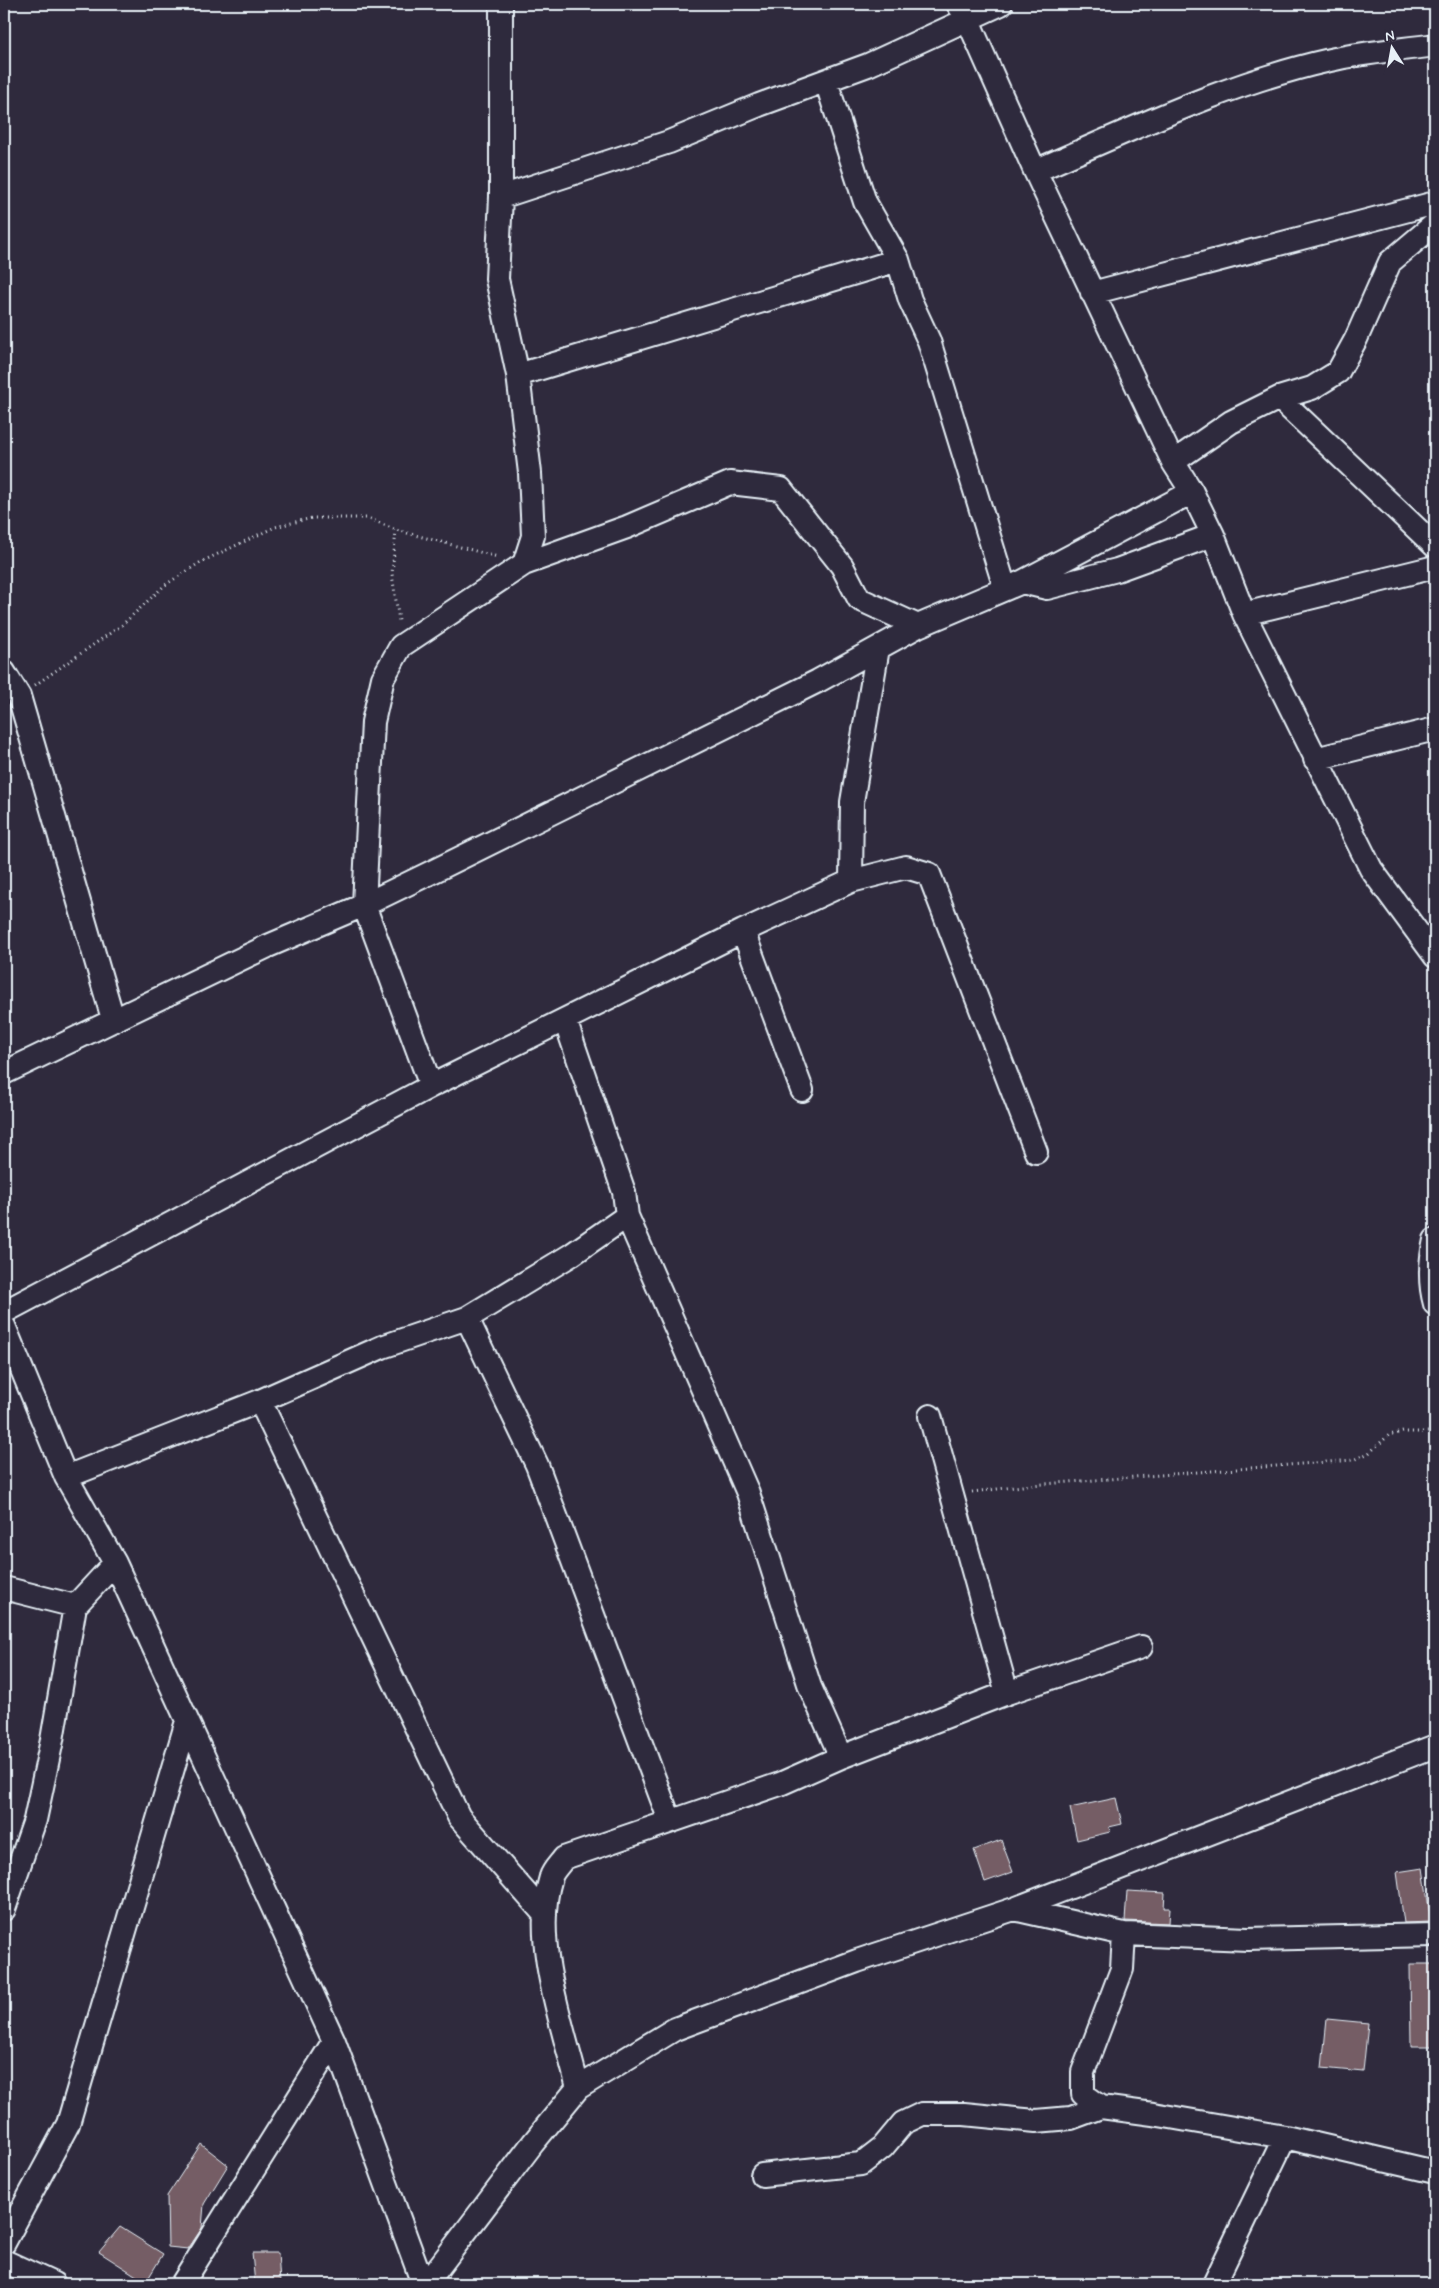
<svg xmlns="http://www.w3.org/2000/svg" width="1439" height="2288" font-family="Mynerve,sans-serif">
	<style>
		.building { fill: #755d65; stroke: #e8f1f8 }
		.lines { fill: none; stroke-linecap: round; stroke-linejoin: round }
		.minor-casing { stroke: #e8f1f8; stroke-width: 26 }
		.path { stroke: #e8f1f8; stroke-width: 3; stroke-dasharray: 1 4; stroke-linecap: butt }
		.minor { stroke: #2f2a3d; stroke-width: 22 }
	</style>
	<rect width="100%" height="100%" fill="#2f2a3d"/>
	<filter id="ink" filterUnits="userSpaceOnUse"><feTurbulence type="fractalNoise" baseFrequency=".02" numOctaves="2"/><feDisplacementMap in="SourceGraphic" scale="10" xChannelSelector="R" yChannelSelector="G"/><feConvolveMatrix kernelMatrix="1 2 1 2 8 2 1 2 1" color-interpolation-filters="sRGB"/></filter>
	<g filter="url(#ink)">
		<path class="building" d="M 1116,1798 L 1122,1824 L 1109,1827 L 1110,1832 L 1077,1840 L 1070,1808 Z
			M 1001,1840 L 1013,1872 L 985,1882 L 974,1850 Z
			M 1423,1868 L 1431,1922 L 1404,1923 L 1397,1872 Z
			M 1127,1891 L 1165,1893 L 1164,1908 L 1170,1908 L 1169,1923 L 1125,1921 Z
			M 1410,1964 L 1435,1964 L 1435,2046 L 1411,2046 Z
			M 1327,2019 L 1368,2023 L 1363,2072 L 1322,2068 Z
			M 201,2144 L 228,2165 L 204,2204 L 202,2228 L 188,2249 L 168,2247 L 167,2196 Z
			M 120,2227 L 163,2254 L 146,2282 L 99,2252 Z
			M 252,2253 L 278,2253 L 280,2283 L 255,2284 Z"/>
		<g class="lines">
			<defs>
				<path id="minor" d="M 501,4 L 501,197 L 497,279 L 518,375 L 530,473 L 533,536 L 524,564
					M 958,4 L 967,18 L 1035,171 L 1173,462 L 1192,492 L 1213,535 L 1244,614 L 1371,869 L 1435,956
					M 826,81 L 865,202 L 898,260 L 910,300 L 929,341 L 1005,588
					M 1035,171 C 1131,130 1227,83 1330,60 C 1364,52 1400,50 1435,45
					M 501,197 L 669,142 L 759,105 L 868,65 L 1001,4
					M 1092,293 L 1435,203
					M 518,375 L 898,260
					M 1279,398 L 1435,546
					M 1173,462 L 1231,422 L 1279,398 L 1312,388 L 1338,372 L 1356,339 L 1390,262 L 1435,224
					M 1022,582 L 1047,588 L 1117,570 L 1213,535
					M 1244,614 L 1435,567
					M 4,672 L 19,696 L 113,1019
					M 1315,759 L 1435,729
					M 851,881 L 906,867 L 929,874 L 1036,1152
					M 743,931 L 802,1090
					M 4,1073 L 268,946 L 364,905 L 434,871 L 818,681 L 918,626 L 1022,582 L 1192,492
					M 431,1086 L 364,905 L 373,722 L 383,678 L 401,646 L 524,564 L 627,527 L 730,483 L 781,489 L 842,566 L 859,599 L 918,626
					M 1435,1240 C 1430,1262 1429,1283 1435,1304
					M 4,1312 L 431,1086 L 743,931 L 851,881 L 852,802 L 878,648
					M 467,1318 L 537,1465 L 670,1821
					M 4,1326 L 66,1477 L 115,1563 L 334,2041 L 423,2284
					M 260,1401 L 459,1817 L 545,1915
					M 930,1416 L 1007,1693
					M 66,1477 L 260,1401 L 382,1347 L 467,1318 L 571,1255 L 627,1216 L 624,1192 L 565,1020
					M 4,1588 L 75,1606 L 115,1563
					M 841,1757 L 1007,1693 L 1141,1647
					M 4,1909 L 35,1820 L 52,1740 L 75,1606
					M 1014,1909 L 1124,1934 L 1122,1969 L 1083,2072 L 1083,2094 L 1101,2107 L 1153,2114 L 1285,2137 L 1435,2172
					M 1124,1934 L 1248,1939 L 1435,1935
					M 578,2088 C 563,2025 531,1941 551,1877 C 553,1870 560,1864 564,1858 L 780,1784 L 841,1757 L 810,1687 L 748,1493 L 627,1216
					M 762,2175 L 861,2164 L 883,2147 L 903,2123 L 922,2114 L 964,2114 L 1036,2121 L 1071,2118 L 1101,2107
					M 4,2243 L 68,2124 L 187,1721
					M 4,2261 L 54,2284
					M 182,2284 L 334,2041
					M 426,2284 L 533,2143 L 578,2088 L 675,2029 L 857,1961 L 1014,1909 L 1435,1746
					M 1214,2284 L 1285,2137"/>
			</defs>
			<use href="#minor" class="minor-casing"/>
			<path class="path" d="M 396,530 L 392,574 L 399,621
				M 35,685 L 122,625 L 165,585 L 201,562 L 275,527 L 312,518 L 368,518 L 396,530 L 498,557
				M 972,1492 L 1031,1485 L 1353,1460 L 1369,1453 L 1389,1435 L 1403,1432 L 1435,1432"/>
			<use href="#minor" class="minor"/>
		</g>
	</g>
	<rect width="1439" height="2288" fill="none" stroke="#2f2a3d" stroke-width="20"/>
	<rect x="10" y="10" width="1419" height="2268" fill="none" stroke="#e8f1f8" stroke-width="2" filter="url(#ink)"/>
	<g transform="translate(1392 48) rotate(349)" stroke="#2f2a3d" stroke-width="4" paint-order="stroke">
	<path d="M0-4L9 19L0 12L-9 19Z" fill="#e8f1f8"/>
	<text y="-8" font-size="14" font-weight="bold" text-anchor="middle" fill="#e8f1f8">N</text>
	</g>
</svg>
